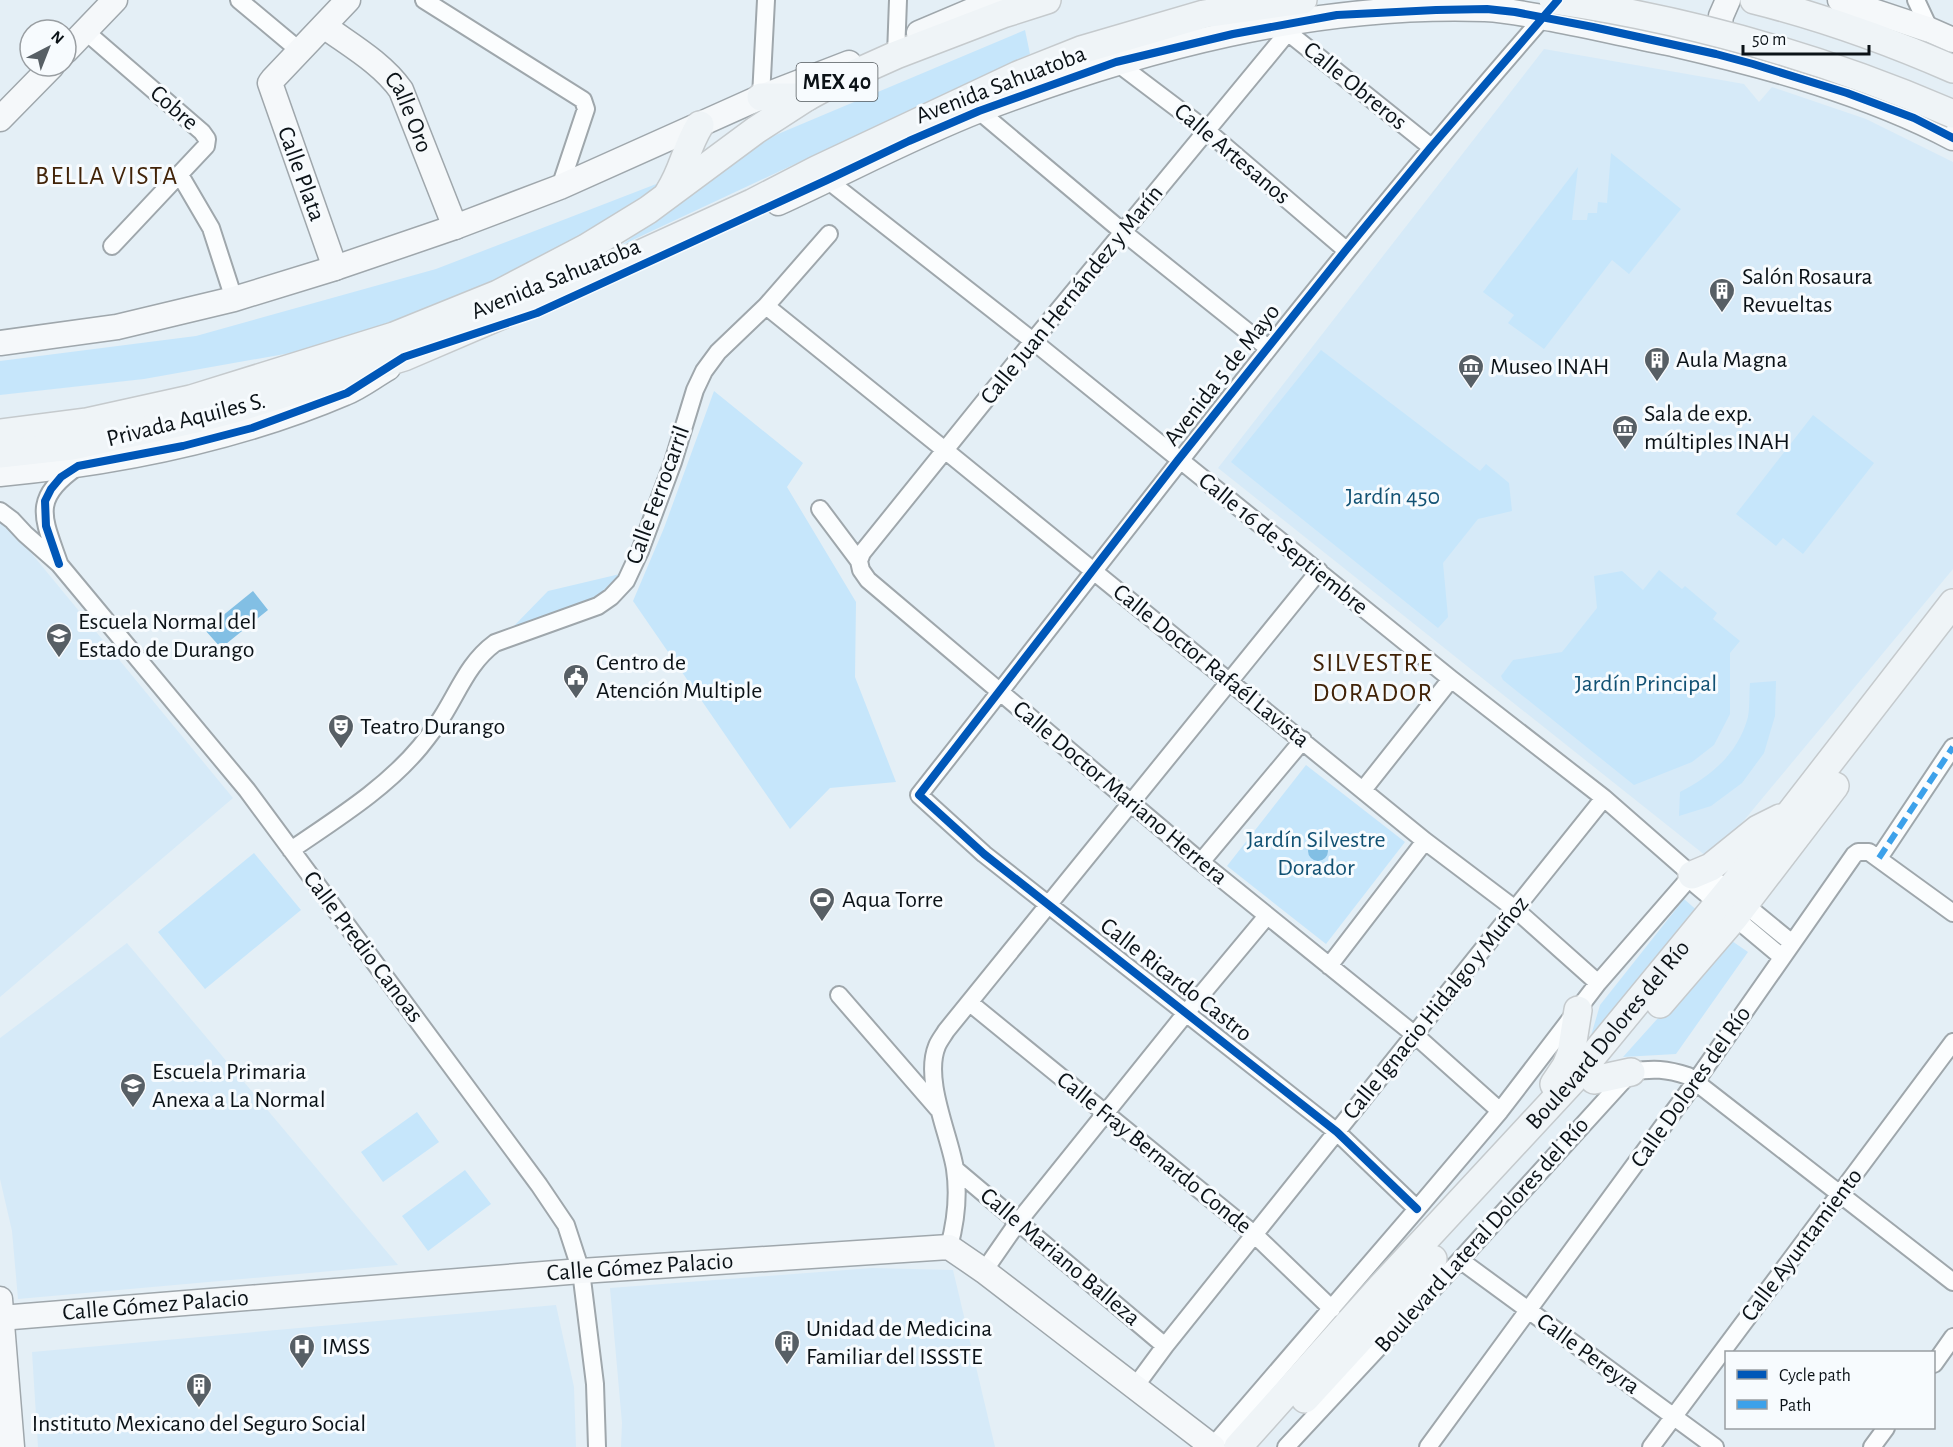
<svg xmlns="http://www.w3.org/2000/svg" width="1953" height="1447" font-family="'Alegreya Sans',sans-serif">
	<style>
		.built { fill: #d6eaf8 }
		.green { fill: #c6e6fb }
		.water { fill: #82bfe4 }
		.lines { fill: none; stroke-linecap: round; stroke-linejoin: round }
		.street-casing { stroke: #9fa7ac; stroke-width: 20 }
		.secondary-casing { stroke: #9fa7ac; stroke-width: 27 }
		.primary-casing { stroke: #c5cacd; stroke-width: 30 }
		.street { stroke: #fbfdfe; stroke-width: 16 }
		.secondary { stroke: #f5f8fa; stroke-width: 24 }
		.primary { stroke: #eff4f7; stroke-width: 27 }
		.primary-bridge-casing { stroke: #c5cacd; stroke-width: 30; stroke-linecap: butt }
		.primary-bridge { stroke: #eff4f7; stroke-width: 27 }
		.quiet { stroke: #3ca1ea; stroke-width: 6; stroke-dasharray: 12 6; stroke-linecap: butt }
		.cycleway-casing { stroke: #f7fbfe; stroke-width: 11 }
		.cycleway { stroke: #0057b8; stroke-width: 8 }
		.labels { text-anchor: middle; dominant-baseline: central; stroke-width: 6; stroke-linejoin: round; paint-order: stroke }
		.shield { fill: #f7fbfe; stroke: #52585c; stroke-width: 1.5 }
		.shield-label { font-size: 22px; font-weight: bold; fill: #0b1217 }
		.street-label { font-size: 24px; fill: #0b1217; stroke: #f7fbfe }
		.poi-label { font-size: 24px; fill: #0b1217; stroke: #f7fbfe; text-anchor: start }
		.park-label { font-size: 24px; fill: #115173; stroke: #f7fbfe }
		.neighbourhood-label { font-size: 26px; letter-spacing: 1.5px; fill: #412308; stroke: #f7fbfe }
	</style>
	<rect width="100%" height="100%" fill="#e4eff6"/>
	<path class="built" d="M 1544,49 L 1744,84 L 1759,102 L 1772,87 L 1866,119 L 1953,162 L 1953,569 L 1711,860 L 1218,468 Z
		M 0,520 L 4,520 L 233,798 L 0,997 Z
		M 127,943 L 398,1265 L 18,1299 L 12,1231 L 0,1179 L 0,1038 Z
		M 872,1268 L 953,1270 L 995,1447 L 621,1447 L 622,1423 L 610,1288 Z
		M 556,1305 L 574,1387 L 576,1447 L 38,1447 L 32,1352 Z"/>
	<path class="green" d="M 1025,30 L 1030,54 L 622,245 L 752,145 Z
		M 1611,153 L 1681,209 L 1629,274 L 1612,260 L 1544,349 L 1508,323 L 1514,315 L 1483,292 L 1578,167 L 1572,220 L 1587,220 L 1588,213 L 1597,213 L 1598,202 L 1607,203 Z
		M 664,181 L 576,242 L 478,291 L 313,349 L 144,379 L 0,395 L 0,361 L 196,336 L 436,269 Z
		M 1321,350 L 1480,471 L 1486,464 L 1509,483 L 1512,511 L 1478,519 L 1443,563 L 1448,617 L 1438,628 L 1231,462 Z
		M 714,391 L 803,463 L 787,487 L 856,602 L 855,677 L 896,782 L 830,788 L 790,829 L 633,601 L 664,528 Z
		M 1813,415 L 1874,463 L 1803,554 L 1783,538 L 1776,546 L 1736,514 Z
		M 1659,570 L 1682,589 L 1685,586 L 1717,613 L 1713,619 L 1740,641 L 1730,653 L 1730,714 L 1714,745 L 1692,762 L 1634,785 L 1503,680 L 1501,676 L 1513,660 L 1562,652 L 1597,608 L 1594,576 L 1622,571 L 1643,590 Z
		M 620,574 L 591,603 L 511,629 L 548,591 Z
		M 1776,681 L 1775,716 L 1764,753 L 1742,783 L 1711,806 L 1679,816 L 1680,792 C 1713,775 1738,753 1748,717 C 1750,706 1749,694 1750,683 Z
		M 1306,765 L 1405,842 L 1326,944 L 1227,866 Z
		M 254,853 L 301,910 L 205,989 L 158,932 Z
		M 1684,899 L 1700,913 L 1588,1046 L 1600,1005 Z
		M 1729,939 L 1748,952 L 1676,1054 L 1623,1057 Z
		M 417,1112 L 439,1142 L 383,1182 L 361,1152 Z
		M 465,1170 L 491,1204 L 428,1251 L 402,1216 Z"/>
	<path class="water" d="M 253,591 L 268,610 L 221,648 L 205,630 Z
		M1308 851a10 10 0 1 1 20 0a10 10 0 1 1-20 0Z"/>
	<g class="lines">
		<defs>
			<path id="street" d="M 239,0 L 300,51
				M 424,0 L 583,100 L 586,109 L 560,187
				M 1916,0 L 1930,30
				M 1280,26 L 1431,147
				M 85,31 L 202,132 L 207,139 L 206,146 L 112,246
				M 896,55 L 898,0
				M 1116,62 L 1206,130 L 1346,250
				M 761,97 L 766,0
				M 979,111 L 1123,232 L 1268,348
				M 180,175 L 211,228 L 234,299
				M 821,175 L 1033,341 L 1451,679 L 1604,798 L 1692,875 L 1696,885 L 1782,957
				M 766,306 L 946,451 L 1425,841 L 1515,909 L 1598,983
				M 820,509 L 859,561 L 861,570 L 868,580 L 1201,862 L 1415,1035 L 1500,1111
				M 0,511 L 12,520 L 25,534 L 59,564 L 247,790 L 539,1185 L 566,1225 L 581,1271 L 595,1384 L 597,1447
				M 859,561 L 862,553 L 1033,341 L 1288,32
				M 59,563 C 43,517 31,499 77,467
				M 1363,790 L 1451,679
				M 291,850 C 336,819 385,789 420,747 C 428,737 436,727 442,717 C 459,690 469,662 495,643 L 598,606 L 611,597 L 626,581 L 640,551 L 673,462 L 695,390 L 704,371 L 718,352 L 766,306 L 829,234
				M 1879,858 L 1953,747
				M 1201,862 L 1303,740
				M 1696,875 L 1709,875 L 1792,943
				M 1329,966 L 1425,841
				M 839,995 L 938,1109
				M 970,1003 L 1255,1235 L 1332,1309
				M 955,1169 L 1165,1346
				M 1417,1209 L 1337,1132 L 984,854 L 919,795 C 1126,532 1327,264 1548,12
				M 949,1247 C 956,1221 959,1196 955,1169 C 950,1136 923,1080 937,1046 C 939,1041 943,1036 946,1031 L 1319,571
				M 1460,1260 L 1715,1447
				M 984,1271 L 1018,1222 L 1186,1013 L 1267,916
				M 1934,1364 L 1953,1337
				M 1134,1388 L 1165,1346 L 1604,798
				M 1212,1447 L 1417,1209 L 1500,1111 L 1598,983 L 1692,875
				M 1286,1447 L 1460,1260 L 1631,1072 C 1653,1068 1667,1069 1688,1076 L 1953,1282
				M 1428,1447 L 1696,1081 L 1854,855 L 1858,852 L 1869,852 L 1953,913
				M 1651,1447 L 1953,1042
				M 1872,1447 L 1886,1428"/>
			<g id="secondary">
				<path d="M 1840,0 L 1930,30 L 1953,40"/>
				<path id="s1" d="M 324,26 C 350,45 382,63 401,90 L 455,227"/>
				<path d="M 919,33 L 997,0"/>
				<path d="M 66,51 L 115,0"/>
				<path d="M 1716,53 L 1721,16 L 1728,0"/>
				<path d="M 0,119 L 52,66"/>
				<path d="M 778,203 C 846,172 911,137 980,110 C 1141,49 1312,3 1485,9 C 1508,10 1530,15 1552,19 C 1593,27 1633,36 1673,44 C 1768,66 1867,93 1953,138"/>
				<path d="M 335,268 L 270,83 L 273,79 L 348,0"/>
				<path d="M 0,343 L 117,327 L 234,299 L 335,268 L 455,227 L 560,187 L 761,97 L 849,63"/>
				<path d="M 0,474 C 118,463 235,440 345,393 C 360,387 374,376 388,368"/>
				<path d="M 0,1299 L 12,1447"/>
				<path id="s2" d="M 0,1318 L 581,1271 L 949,1247 L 984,1271 L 1213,1447"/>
			</g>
			<g id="primary">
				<path d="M 1754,0 C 1822,17 1889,41 1953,69"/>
				<path d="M 761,97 L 807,97"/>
				<path d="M 669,192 C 683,171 686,147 700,125"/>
				<path d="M 0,433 L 87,422 L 191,399 L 394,336 L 498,294 L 586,248 L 648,210 L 756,130 L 807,97 L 829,85 L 896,55 L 1003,14 L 1047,0"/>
				<path d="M 0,454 L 72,446 L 196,419 L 231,410 L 404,357 L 579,282 L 752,203 L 816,170 L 1018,75 L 1081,50 L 1204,14 L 1303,0"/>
				<path d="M 1692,875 L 1711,867 L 1758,829 L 1780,818"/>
				<path d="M 1660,1004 L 1734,918 L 1835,786"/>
				<path d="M 1594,1080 L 1631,1072"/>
				<path d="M 1554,1084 L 1566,1066 L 1571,1054 L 1578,1010"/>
				<path d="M 1305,1399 L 1433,1259"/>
				<path id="s3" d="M 1238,1447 L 1381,1287 L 1573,1080 L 1753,861 L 1953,603"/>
			</g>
		</defs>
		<use href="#street" class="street-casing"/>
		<use href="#secondary" class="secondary-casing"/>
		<use href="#primary" class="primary-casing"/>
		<use href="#street" class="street"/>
		<use href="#secondary" class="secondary"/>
		<use href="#primary" class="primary"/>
		<defs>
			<path id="primary-bridge" d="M 1553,0 C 1690,20 1826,59 1953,114"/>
		</defs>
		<use href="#primary-bridge" class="primary-bridge-casing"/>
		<use href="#primary-bridge" class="primary-bridge"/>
		<path class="quiet" d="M 1879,858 L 1953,747"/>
		<defs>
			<path id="cycleway" d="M 59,564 L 46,526 L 45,501 L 51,489 L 61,477 L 78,466 L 183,446 L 252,428 L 347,393 L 404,357 L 537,313 L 827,180 L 909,141 L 979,111 L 1116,62 L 1233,34 L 1337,15 L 1436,10 L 1487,9 L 1515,12 L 1593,27 L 1716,54 L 1753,64 L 1847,93 L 1914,118 L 1953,138
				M 1417,1209 L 1337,1132 L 984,854 L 919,795 L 1178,460 L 1346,250 L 1431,147 L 1558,0"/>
		</defs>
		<use href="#cycleway" class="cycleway-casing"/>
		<use href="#cycleway" class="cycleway"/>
	</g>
	<defs>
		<symbol id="building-pin" viewBox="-11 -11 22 30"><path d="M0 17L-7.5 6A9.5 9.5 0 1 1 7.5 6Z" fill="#575f65" stroke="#f7fbfe"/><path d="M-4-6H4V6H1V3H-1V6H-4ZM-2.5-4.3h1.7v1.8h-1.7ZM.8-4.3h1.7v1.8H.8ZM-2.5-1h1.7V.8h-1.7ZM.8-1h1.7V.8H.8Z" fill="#fff"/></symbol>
		<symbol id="museum-pin" viewBox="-11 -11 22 30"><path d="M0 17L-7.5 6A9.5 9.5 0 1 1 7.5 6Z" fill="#575f65" stroke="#f7fbfe"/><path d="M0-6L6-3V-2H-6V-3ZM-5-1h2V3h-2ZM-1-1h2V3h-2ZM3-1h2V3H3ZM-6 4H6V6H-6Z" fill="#fff"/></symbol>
		<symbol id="university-pin" viewBox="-11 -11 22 30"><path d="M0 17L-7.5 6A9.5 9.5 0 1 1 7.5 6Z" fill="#575f65" stroke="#f7fbfe"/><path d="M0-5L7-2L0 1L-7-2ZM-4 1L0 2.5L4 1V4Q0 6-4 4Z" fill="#fff"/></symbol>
		<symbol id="civic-pin" viewBox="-11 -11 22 30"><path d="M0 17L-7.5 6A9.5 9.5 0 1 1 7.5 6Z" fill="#575f65" stroke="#f7fbfe"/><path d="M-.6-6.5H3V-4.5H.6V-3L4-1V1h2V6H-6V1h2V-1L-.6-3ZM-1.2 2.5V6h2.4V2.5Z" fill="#fff"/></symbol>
		<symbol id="theatre-pin" viewBox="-11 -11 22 30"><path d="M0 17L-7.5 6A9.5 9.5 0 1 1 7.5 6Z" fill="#575f65" stroke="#f7fbfe"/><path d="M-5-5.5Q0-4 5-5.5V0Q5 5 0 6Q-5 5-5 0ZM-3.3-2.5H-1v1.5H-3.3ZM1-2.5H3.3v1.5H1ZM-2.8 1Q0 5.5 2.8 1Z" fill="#fff"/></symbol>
		<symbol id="stadium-pin" viewBox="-11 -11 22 30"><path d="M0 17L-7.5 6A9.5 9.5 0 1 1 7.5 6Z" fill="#575f65" stroke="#f7fbfe"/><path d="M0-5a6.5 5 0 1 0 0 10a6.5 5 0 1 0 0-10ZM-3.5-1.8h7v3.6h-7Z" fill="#fff"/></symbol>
		<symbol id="school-pin" viewBox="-11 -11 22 30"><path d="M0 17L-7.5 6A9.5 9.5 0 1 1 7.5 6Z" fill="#575f65" stroke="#f7fbfe"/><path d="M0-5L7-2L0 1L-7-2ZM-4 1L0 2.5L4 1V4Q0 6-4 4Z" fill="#fff"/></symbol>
		<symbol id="hospital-pin" viewBox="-11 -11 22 30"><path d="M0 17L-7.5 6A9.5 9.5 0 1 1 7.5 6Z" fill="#575f65" stroke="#f7fbfe"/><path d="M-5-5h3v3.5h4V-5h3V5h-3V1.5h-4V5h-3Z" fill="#fff"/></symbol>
	</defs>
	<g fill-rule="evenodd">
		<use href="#building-pin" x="1707" y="276" width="30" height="40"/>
		<use href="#building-pin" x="1642" y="345" width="30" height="40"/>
		<use href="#museum-pin" x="1456" y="352" width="30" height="40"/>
		<use href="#museum-pin" x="1610" y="413" width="30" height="40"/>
		<use href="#university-pin" x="44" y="621" width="30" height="40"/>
		<use href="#civic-pin" x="561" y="662" width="30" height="40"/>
		<use href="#theatre-pin" x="326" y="712" width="30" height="40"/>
		<use href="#stadium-pin" x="807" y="885" width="30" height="40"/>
		<use href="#school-pin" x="118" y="1071" width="30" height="40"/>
		<use href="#building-pin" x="772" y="1328" width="30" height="40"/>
		<use href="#hospital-pin" x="287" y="1332" width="30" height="40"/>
		<use href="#building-pin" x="184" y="1371" width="30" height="40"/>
	</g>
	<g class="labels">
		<rect class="shield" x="796.5" y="63" width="81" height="38" rx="4.5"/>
		<g class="shield-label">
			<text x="837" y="82">MEX 40</text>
		</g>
		<g class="street-label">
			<text transform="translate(1001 85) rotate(-21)">Avenida Sahuatoba</text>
			<text transform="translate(1355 86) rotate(39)">Calle Obreros</text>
			<text transform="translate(174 108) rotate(41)">Cobre</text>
			<text stroke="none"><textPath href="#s1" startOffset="124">Calle Oro</textPath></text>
			<text transform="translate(1232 154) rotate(40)">Calle Artesanos</text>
			<text transform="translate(301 174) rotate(70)">Calle Plata</text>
			<text transform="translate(556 279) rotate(-22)">Avenida Sahuatoba</text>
			<text transform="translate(1072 295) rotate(-51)">Calle Juan Hernández y Marín</text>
			<text transform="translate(1222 375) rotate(-52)">Avenida 5 de Mayo</text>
			<text transform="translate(186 420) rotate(-14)">Privada Aquiles S.</text>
			<text transform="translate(658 495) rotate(-70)">Calle Ferrocarril</text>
			<text transform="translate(1283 544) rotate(39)">Calle 16 de Septiembre</text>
			<text transform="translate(1211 666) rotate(39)">Calle Doctor Rafaél Lavista</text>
			<text transform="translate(1120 793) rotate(40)">Calle Doctor Mariano Herrera</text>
			<text transform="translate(363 947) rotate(53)">Calle Predio Canoas</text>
			<text transform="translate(1176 980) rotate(38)">Calle Ricardo Castro</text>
			<text transform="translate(1436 1008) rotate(-51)">Calle Ignacio Hidalgo y Muñoz</text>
			<text stroke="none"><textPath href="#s3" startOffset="554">Boulevard Dolores del Río</textPath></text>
			<text transform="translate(1691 1087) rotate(-55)">Calle Dolores del Río</text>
			<text transform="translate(1154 1153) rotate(39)">Calle Fray Bernardo Conde</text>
			<text transform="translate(1482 1235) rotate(-48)">Boulevard Lateral Dolores del Río</text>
			<text transform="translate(1802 1245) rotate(-53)">Calle Ayuntamiento</text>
			<text transform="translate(1060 1257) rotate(40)">Calle Mariano Balleza</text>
			<text stroke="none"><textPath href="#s2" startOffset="642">Calle Gómez Palacio</textPath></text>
			<text stroke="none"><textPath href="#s2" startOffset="156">Calle Gómez Palacio</textPath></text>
			<text transform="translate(1588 1354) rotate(36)">Calle Pereyra</text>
		</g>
		<g class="poi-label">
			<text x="1742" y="277">Salón Rosaura<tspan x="1742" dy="28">Revueltas</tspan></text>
			<text x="1676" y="360">Aula Magna</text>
			<text x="1490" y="367">Museo INAH</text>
			<text x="1644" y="414">Sala de exp.<tspan x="1644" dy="28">múltiples INAH</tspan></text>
			<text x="78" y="622">Escuela Normal del<tspan x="78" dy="28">Estado de Durango</tspan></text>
			<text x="596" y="663">Centro de<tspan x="596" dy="28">Atención Multiple</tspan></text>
			<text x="360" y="727">Teatro Durango</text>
			<text x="842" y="900">Aqua Torre</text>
			<text x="152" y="1072">Escuela Primaria<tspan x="152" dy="28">Anexa a La Normal</tspan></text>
			<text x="806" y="1329">Unidad de Medicina<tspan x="806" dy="28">Familiar del ISSSTE</tspan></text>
			<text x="322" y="1347">IMSS</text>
			<text x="199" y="1424" text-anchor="middle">Instituto Mexicano del Seguro Social</text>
		</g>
		<g class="park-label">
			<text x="1393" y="497">Jardín 450</text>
			<text x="1646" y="684">Jardín Principal</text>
			<text x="1316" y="840">Jardín Silvestre<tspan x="1316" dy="28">Dorador</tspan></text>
		</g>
		<g class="neighbourhood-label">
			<text x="107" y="176">BELLA VISTA</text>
			<text x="1373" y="663">SILVESTRE<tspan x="1373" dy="30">DORADOR</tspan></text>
		</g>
	</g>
	<rect x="1725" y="1351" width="210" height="78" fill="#f7fbfe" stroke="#999ea2" stroke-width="1.5"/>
	<rect x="1737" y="1370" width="30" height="9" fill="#0057b8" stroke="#999ea2" stroke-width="1.5"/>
	<text x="1779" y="1381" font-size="18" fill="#0b1217">Cycle path</text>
	<rect x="1737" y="1400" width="30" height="9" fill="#3ca1ea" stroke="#999ea2" stroke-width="1.5"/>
	<text x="1779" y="1411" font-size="18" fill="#0b1217">Path</text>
	<g transform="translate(48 48) rotate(42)"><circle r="28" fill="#f7fbfe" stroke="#999ea2" stroke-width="1.5"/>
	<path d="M0-4.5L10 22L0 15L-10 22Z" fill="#575f65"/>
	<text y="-9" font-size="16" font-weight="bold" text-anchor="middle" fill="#0b1217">N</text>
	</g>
	<path d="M1743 45v9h126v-9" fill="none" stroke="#0b1217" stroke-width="3"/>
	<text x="1752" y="45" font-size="18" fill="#0b1217" stroke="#f7fbfe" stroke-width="4.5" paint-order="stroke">50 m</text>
</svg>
